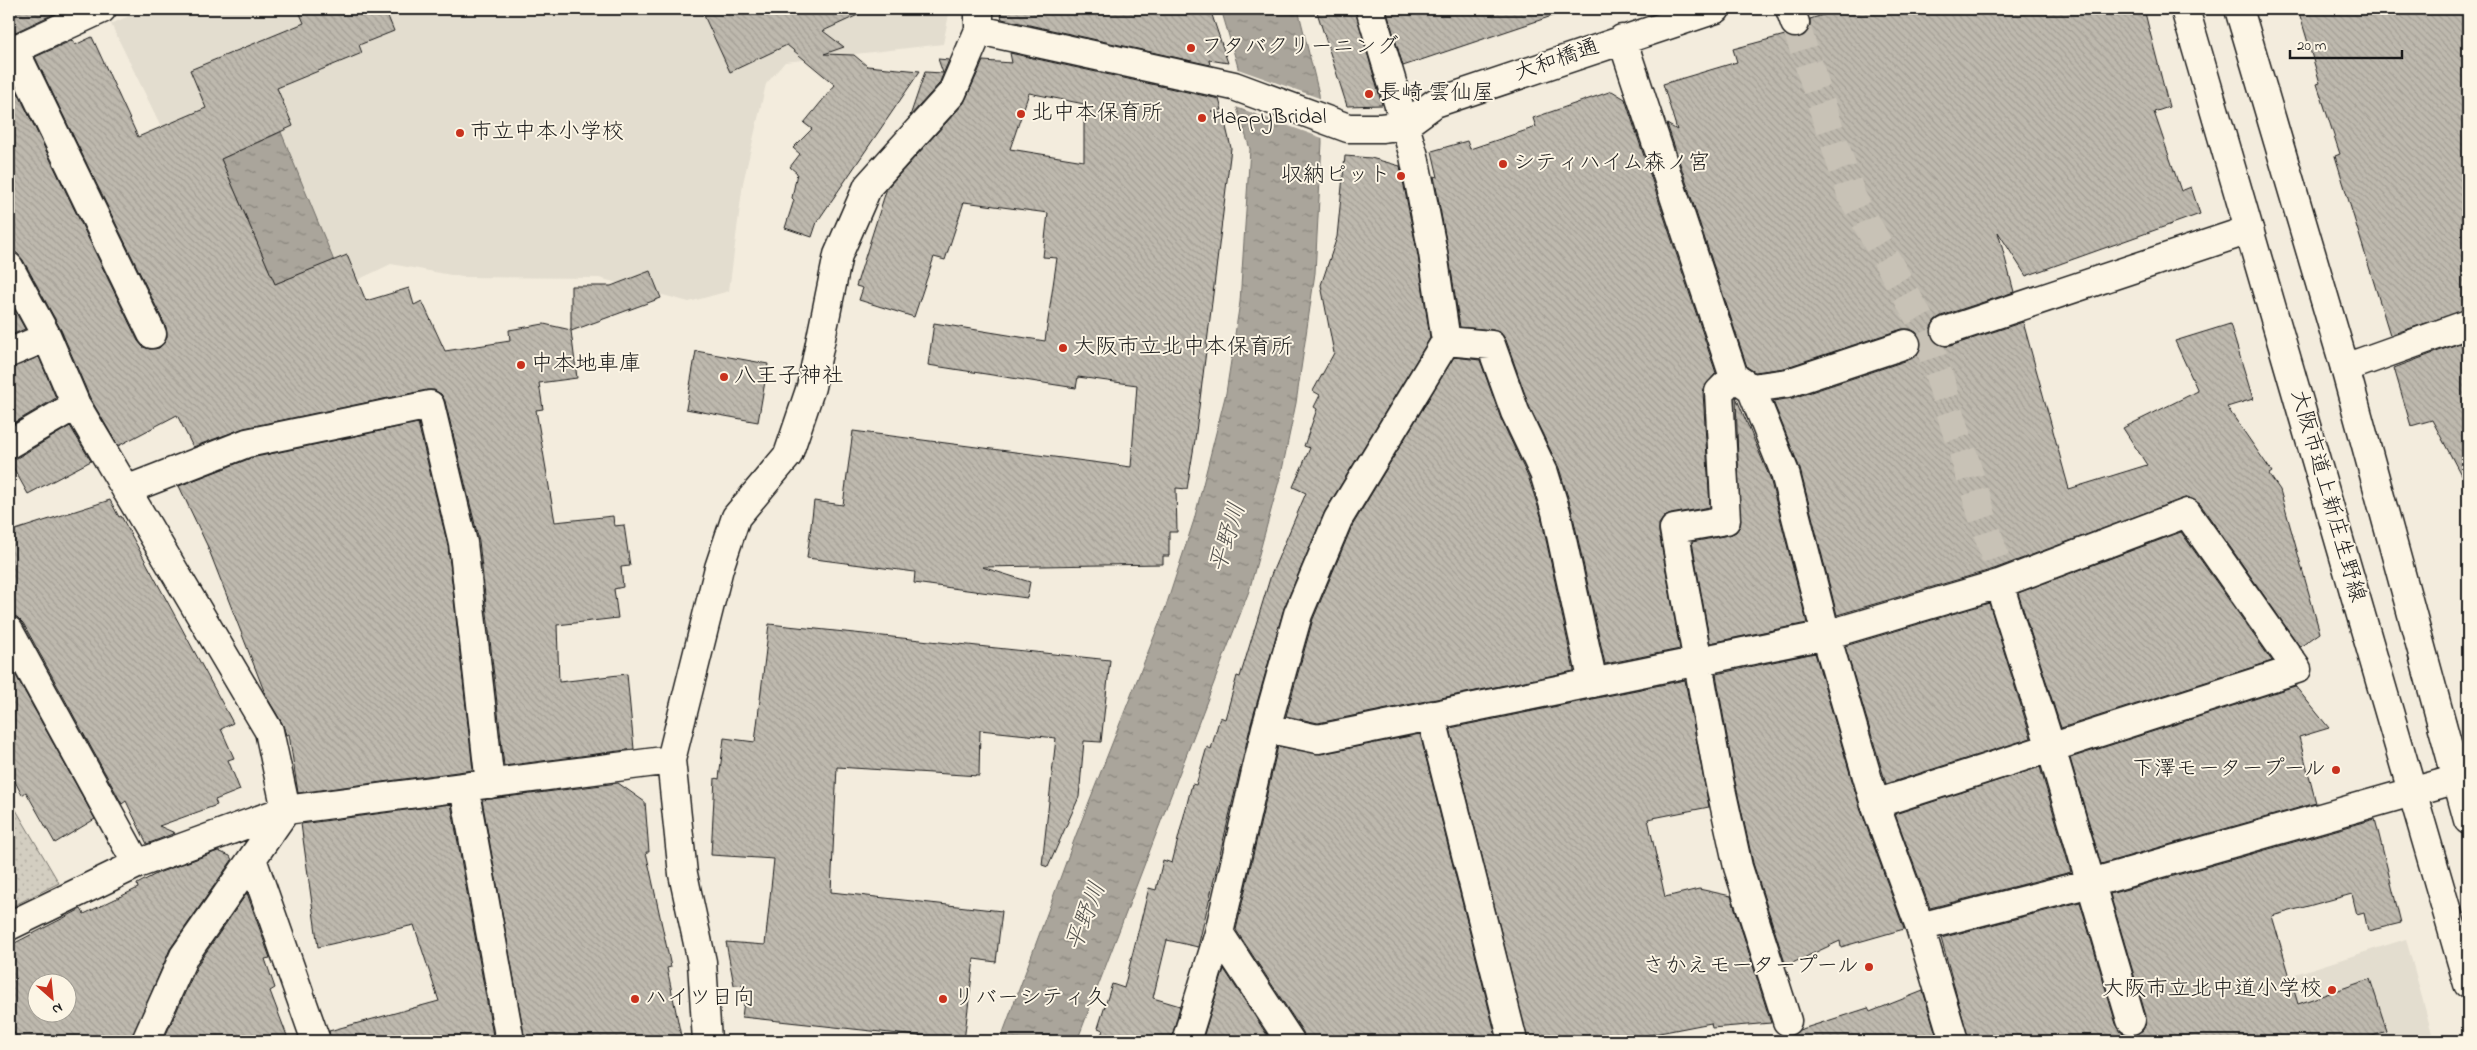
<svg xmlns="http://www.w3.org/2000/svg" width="2477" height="1050" font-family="'Indie Flower','Klee One',sans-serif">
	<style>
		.built { fill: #e3ddcf }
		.park { fill: url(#park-dots); stroke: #78756e }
		.water { fill: url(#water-ripples); stroke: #716e68 }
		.pier { fill: #f3ecdd }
		.building { fill: url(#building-back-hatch); stroke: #1c1c1c; fill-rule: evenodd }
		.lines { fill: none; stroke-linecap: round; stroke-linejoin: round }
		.minor-tunnel { stroke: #c8c2b6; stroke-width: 28; stroke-dasharray: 28 14; stroke-linecap: butt }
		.minor-casing { stroke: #1c1c1c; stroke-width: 31 }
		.major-casing { stroke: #1c1c1c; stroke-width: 31 }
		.minor { stroke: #fcf5e5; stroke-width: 28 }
		.major { stroke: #fcf5e5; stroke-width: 28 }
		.poi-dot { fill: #c8321e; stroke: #fcf5e5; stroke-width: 2 }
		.labels { text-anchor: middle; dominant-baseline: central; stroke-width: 4; stroke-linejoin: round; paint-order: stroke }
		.poi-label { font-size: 22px; fill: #1c1c1c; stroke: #fcf5e5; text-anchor: start }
		.street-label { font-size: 22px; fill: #1c1c1c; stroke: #fcf5e5 }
		.water-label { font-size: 24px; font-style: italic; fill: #55534f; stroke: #fcf5e5 }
	</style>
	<defs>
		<pattern id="park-dots" width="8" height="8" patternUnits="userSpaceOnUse" patternTransform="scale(1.25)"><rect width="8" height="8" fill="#d3cec1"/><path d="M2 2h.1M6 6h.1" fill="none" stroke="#b5b0a5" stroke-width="1.8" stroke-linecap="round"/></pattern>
		<pattern id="water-ripples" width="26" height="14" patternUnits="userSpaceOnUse" patternTransform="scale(1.25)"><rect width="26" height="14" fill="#aaa59b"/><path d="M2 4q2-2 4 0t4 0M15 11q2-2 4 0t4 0" fill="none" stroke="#8a867e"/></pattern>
		<pattern id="building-back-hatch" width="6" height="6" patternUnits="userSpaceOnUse" patternTransform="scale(1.25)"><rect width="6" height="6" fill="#beb9ae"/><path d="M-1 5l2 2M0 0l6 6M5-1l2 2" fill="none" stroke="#a39e95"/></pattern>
	</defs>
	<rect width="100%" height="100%" fill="#f3ecdd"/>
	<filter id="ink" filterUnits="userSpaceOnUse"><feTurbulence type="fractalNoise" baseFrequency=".02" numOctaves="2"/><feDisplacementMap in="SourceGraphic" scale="10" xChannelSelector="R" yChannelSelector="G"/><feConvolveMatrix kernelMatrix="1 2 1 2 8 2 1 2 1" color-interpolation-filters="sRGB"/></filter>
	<g filter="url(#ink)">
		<path class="built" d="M 144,9 L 950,9 L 943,44 L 785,62 L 766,84 L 743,183 L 729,291 L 689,302 L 599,278 L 462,277 L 391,264 L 259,327 L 111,24 Z
			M 2406,939 L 2434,1041 L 2083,1041 Z"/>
		<path class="park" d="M 9,798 L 59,883 L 9,908 Z"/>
		<path class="water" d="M 1221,9 L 1298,9 L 1319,94 L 1322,142 L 1315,273 L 1296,403 L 1282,470 L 1249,591 L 1077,1041 L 1000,1041 L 1076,835 L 1165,609 L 1194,520 L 1226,393 L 1240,302 L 1250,149 L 1237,108 L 1238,67 Z
			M 281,132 L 334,261 L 275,284 L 221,159 Z"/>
		<path class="pier" d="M 1235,68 L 1322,99 L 1325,139 L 1236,107 Z"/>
		<path class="building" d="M 9,9 L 58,9 L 60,11 L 9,35 Z
			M 298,9 L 385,9 L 394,31 L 359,45 L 362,53 L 277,88 L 293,126 L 221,159 L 275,284 L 347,255 L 366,301 L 409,288 L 414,305 L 422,301 L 445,351 L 510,341 L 509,330 L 544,324 L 571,330 L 571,286 L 611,286 L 650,271 L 661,298 L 571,331 L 577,378 L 539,383 L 543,409 L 536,410 L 555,522 L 613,516 L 614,526 L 624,525 L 630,566 L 621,567 L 623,587 L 614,589 L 618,618 L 557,625 L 559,682 L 627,674 L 634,749 L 504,766 L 479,541 L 445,401 L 441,394 L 434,390 L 427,390 L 244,428 L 193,447 L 177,415 L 118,446 L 90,398 L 61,330 L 23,260 L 17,253 L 9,251 L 9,74 L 138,341 L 143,347 L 150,349 L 159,348 L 165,342 L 167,336 L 166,327 L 35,57 L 73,40 L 75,45 L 92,37 L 138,137 L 206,108 L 190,70 L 304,23 Z
			M 701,9 L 871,9 L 823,31 L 844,47 L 824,54 L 854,55 L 867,66 L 920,71 L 817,222 L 812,237 L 785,228 L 794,200 L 792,198 L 797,173 L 790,167 L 800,154 L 793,148 L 812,129 L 804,123 L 835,85 L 787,45 L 730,72 Z
			M 999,9 L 1210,9 L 1228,63 L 1209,60 L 1210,65 L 1002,19 Z
			M 1316,9 L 1355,9 L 1382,105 L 1347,106 Z
			M 1386,9 L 1557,9 L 1558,14 L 1403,66 Z
			M 1842,9 L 2144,9 L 2169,107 L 2154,112 L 2181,191 L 2191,187 L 2200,214 L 2026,276 L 1998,232 L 2014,292 L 1941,316 L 1935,320 L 1931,327 L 1931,335 L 1936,343 L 1942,346 L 1950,346 L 2023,322 L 2069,489 L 2147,465 L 2123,428 L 2198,391 L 2175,341 L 2230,324 L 2253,399 L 2227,407 L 2272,472 L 2269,474 L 2280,490 L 2320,633 L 2300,647 L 2200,504 L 2188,497 L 1994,569 L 1837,615 L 1800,469 L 1773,401 L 1793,398 L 1911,359 L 1917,355 L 1921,348 L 1921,339 L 1916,332 L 1910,329 L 1902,329 L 1784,368 L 1755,372 L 1747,367 L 1667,124 L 1677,130 L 1663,84 L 1737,62 L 1733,49 L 1785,35 L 1792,38 L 1801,37 L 1807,33 L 1810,26 L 1810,19 Z
			M 2298,9 L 2468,9 L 2468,309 L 2390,335 L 2335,156 L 2340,154 L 2317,84 L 2320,83 Z
			M 1010,53 L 1219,99 L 1222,110 L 1211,111 L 1223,114 L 1231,148 L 1195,440 L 1187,489 L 1176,488 L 1177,532 L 1169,532 L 1169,556 L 1163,556 L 1163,564 L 982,567 L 1030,582 L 1027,598 L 914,583 L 915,572 L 807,558 L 814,501 L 843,505 L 853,431 L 1131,467 L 1137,385 L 1078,377 L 1076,388 L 928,365 L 934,323 L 1045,341 L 1057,258 L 1043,257 L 1048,213 L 964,202 L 945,260 L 934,257 L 914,317 L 859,300 L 863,288 L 856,286 L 887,188 L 964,103 L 983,61 L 1012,63 ZM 1029,93 L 1084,104 L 1084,161 L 1010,149 Z
			M 938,59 L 949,60 L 939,84 L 910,116 L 925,72 L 943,73 Z
			M 1612,91 L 1625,99 L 1716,373 L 1705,386 L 1703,392 L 1710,507 L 1671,514 L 1664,517 L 1659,524 L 1659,532 L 1680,649 L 1605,664 L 1571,507 L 1559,468 L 1529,406 L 1506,340 L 1501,333 L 1493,330 L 1460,327 L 1448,251 L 1434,176 L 1438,177 L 1432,151 L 1467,141 L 1470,149 L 1536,127 L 1533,118 Z
			M 1345,156 L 1371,158 L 1400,166 L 1418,256 L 1430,338 L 1325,511 L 1284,608 L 1251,724 L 1198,947 L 1167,940 L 1153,998 L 1180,1006 L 1171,1041 L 1099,1041 L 1103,1030 L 1098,1028 L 1112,984 L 1124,988 L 1149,888 L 1156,890 L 1163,860 L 1172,863 L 1192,784 L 1196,785 L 1207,747 L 1211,749 L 1220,717 L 1225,719 L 1237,676 L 1240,677 L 1271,575 L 1306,493 L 1293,487 L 1310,448 L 1304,446 L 1317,409 L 1314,407 L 1320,395 L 1313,391 L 1334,353 L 1321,285 L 1337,237 Z
			M 9,299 L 25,329 L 9,336 Z
			M 2468,340 L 2468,488 L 2432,420 L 2411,426 L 2394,368 Z
			M 696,351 L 768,364 L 758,422 L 686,409 Z
			M 39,357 L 56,398 L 9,426 L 9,368 Z
			M 1454,357 L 1480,360 L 1501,419 L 1529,479 L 1541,516 L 1574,671 L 1318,723 L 1286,716 L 1313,619 L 1352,526 Z
			M 1736,397 L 1770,478 L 1807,623 L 1710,643 L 1692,542 L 1729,535 L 1736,532 L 1740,526 Z
			M 418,423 L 448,546 L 473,770 L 298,793 L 289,734 L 286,735 L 282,723 L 266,696 L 207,545 L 179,486 L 251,458 Z
			M 70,426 L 91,461 L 28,494 L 9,460 L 17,458 Z
			M 110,500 L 119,517 L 121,516 L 233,723 L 221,729 L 234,758 L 228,760 L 240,790 L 215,800 L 217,805 L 159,826 L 175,833 L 147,844 L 126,801 L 122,804 L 23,623 L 17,617 L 9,615 L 9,532 Z
			M 2181,532 L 2272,661 L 2061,728 L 2018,593 Z
			M 1989,603 L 2031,738 L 1886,784 L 1845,646 Z
			M 769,624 L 1110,660 L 1101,742 L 1084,741 L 1079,797 L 1048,867 L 1042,865 L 1056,738 L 980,730 L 979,776 L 837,767 L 831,892 L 1002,911 L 996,962 L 974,959 L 964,1041 L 742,1017 L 746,986 L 734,985 L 726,942 L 765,945 L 774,859 L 711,855 L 715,778 L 719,779 L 724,738 L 755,742 Z
			M 1815,653 L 1860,808 L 1904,929 L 1841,947 L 1840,941 L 1786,966 L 1753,863 L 1734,777 L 1716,674 Z
			M 9,663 L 95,819 L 55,843 L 26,792 L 22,795 L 9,770 Z
			M 1685,680 L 1709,807 L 1648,819 L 1665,897 L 1699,889 L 1731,896 L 1771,1023 L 1712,1028 L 1711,1023 L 1618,1041 L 1528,1041 L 1450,728 Z
			M 2295,686 L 2329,728 L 2299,737 L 2316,803 L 2101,864 L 2070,758 Z
			M 1420,734 L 1497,1041 L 1305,1041 L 1303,1032 L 1236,930 L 1278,746 L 1321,754 Z
			M 2040,767 L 2071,872 L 1930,908 L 1895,814 Z
			M 618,783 L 645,802 L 649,852 L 646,852 L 671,967 L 667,968 L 682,1041 L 525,1041 L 482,800 Z
			M 451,804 L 494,1041 L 331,1041 L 329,1031 L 439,1001 L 414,925 L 318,947 L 301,824 Z
			M 2375,819 L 2401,923 L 2368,931 L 2364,913 L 2357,915 L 2352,894 L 2272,916 L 2298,1004 L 2370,979 L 2387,1031 L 2358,1041 L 1969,1041 L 1941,938 L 2080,902 L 2116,1024 L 2121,1032 L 2127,1035 L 2135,1035 L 2143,1030 L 2146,1023 L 2146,1016 L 2110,894 Z
			M 218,851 L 230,856 L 232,860 L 170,949 L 131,1041 L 19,1041 L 9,1024 L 9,946 L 81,909 L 84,914 L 138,888 L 137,884 L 158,873 ZM 38,982 L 68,982 L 68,1012 L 38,1012 Z
			M 247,893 L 270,958 L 265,959 L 275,988 L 270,991 L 289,1041 L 163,1041 L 198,964 Z
			M 1224,969 L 1271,1041 L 1202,1041 Z
			M 1923,991 L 1938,1041 L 1786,1041 L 1785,1036 L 1792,1036 L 1799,1030 L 1868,1008 L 1870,1012 Z"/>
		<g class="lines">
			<path class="minor-tunnel" d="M 1795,23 L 1852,197 L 1919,318 L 1927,337 L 1999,570 L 1999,584"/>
			<defs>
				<path id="minor" d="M 1790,9 L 1795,23
					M 979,30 L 1234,86 L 1348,128 L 1381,128 L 1405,125 L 1435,103 L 1716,9
					M 1622,39 L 1734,377 L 1751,388 L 1785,473 L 1826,635 L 1875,804 L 1920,927 L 1954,1041
					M 14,49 L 152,334
					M 9,52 L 102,9
					M 9,267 L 47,337 L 76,405 L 269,731 L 286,810 L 184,956 L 146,1041
					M 1946,331 L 2249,230
					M 1446,341 L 1491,345 L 1515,412 L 1544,473 L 1556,512 L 1593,683
					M 9,353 L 47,337
					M 2345,368 L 2468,324
					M 1734,377 L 1719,392 L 1726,520 L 1674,529 L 1719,780 L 1738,867 L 1787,1021
					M 1751,388 L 1788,383 L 1906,344
					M 9,444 L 76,405
					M 126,490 L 247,443 L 430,405 L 463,543 L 490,784
					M 1999,584 L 2051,748 L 2131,1020
					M 9,631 L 137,864
					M 1431,715 L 1513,1041
					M 1266,728 L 1318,739 L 1826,635 L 1999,584 L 2187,513 L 2297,669 L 1875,804
					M 671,760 L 683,874 L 702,962 L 707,1041
					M 464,787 L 510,1041
					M 252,859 L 316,1041
					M 9,926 L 137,864 L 286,810 L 671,760 L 719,568 L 736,517 L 788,455 L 811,387 L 838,255 L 868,186 L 952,93 L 979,30 L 979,9
					M 1920,927 L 2091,883 L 2468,776
					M 1219,933 L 1290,1041
					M 1186,1041 L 1219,933 L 1266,728 L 1298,614 L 1338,519 L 1446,341 L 1433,253 L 1414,156 L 1370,9"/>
				<path id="major" d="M 2185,9 L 2468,984
					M 2239,9 L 2345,368 L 2468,820"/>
			</defs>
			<use href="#minor" class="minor-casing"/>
			<use href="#major" class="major-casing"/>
			<use href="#minor" class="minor"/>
			<use href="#major" class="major"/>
		</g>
	</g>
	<g class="poi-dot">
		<circle cx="1191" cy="48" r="5"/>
		<circle cx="1369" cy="94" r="5"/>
		<circle cx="1021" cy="114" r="5"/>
		<circle cx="1202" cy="118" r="5"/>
		<circle cx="460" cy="133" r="5"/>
		<circle cx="1503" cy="164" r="5"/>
		<circle cx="1401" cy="176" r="5"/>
		<circle cx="1063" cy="348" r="5"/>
		<circle cx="521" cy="365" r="5"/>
		<circle cx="724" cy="377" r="5"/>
		<circle cx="2336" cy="770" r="5"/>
		<circle cx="1869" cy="967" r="5"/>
		<circle cx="2332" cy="990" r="5"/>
		<circle cx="635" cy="999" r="5"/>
		<circle cx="943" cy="999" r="5"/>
	</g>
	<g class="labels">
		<g class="poi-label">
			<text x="1201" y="48">フタバクリーニング</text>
			<text x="1379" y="94">長崎 雲仙屋</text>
			<text x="1031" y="114">北中本保育所</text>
			<text x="1212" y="118">HappyBridal</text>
			<text x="470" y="133">市立中本小学校</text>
			<text x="1513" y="164">シティハイム森ノ宮</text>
			<text x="1391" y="176" text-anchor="end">収納ピット</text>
			<text x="1073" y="348">大阪市立北中本保育所</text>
			<text x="531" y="365">中本地車庫</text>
			<text x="734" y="377">八王子神社</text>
			<text x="2326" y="770" text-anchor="end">下澤モータープール</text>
			<text x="1859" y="967" text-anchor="end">さかえモータープール</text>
			<text x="2322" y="990" text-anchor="end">大阪市立北中道小学校</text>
			<text x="645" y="999">ハイツ日向</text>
			<text x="953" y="999">リバーシティ久</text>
		</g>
		<g class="street-label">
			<text transform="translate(1557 61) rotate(-19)">大和橋通</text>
			<text transform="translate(2327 496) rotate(74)">大阪市道上新庄生野線</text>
		</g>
		<g class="water-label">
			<text transform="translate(1229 538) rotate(-73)">平野川</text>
			<text transform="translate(1087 917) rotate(-69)">平野川</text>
		</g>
	</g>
	<rect width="2477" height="1050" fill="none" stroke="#fcf5e5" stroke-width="30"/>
	<rect x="15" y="15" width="2447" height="1020" fill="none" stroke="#1c1c1c" stroke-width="2" filter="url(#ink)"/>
	<g transform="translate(52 998) rotate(153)"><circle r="24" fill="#fcf5e5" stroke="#a29e95"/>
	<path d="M0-4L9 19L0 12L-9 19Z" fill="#c8321e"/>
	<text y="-8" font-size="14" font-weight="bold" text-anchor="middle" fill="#1c1c1c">N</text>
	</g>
	<path d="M2290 50v8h112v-8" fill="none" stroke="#1c1c1c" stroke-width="2.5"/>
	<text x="2297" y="50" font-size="15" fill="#1c1c1c" stroke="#fcf5e5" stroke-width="4" paint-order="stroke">20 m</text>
</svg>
